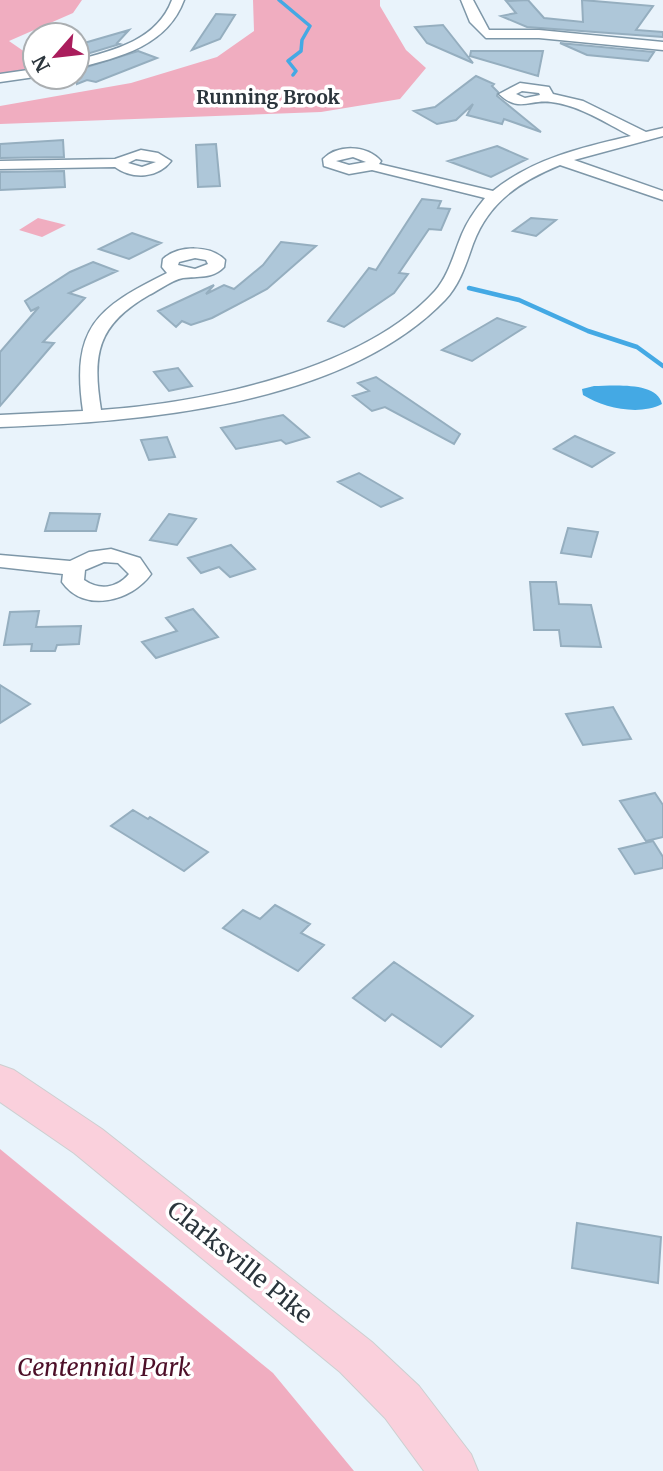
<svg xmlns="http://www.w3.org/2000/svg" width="663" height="1471" font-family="Merriweather,serif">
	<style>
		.green { fill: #f0adc0 }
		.water { fill: #44a9e4 }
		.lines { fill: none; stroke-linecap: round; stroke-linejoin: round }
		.stream-far1 { stroke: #44a9e4; stroke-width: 3.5 }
		.stream { stroke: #44a9e4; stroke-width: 4.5 }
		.building { fill: #aec7d9; stroke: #95aebf; stroke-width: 2 }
		.minor-casing { stroke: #7e97a8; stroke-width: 3 }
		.major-casing { stroke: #cccfd0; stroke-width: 2 }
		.minor { fill: #fff; fill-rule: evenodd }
		.major { fill: #fad0dc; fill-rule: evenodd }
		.labels { text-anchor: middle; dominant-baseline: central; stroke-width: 7; stroke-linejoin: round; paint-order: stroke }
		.far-neighbourhood-label { font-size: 19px; font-weight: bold; fill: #2b353c; stroke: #fff }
		.near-street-label { font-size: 24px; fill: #2b353c; stroke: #fff }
		.near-park-label { font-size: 24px; font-style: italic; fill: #4d0f28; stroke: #fff }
	</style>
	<rect width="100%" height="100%" fill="#e9f3fb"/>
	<path class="green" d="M 0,0 L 82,0 L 73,13 L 9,41 L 35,59 L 35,69 L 0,76 Z
		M 253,0 L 380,0 L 380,6 L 406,50 L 426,68 L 400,99 L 321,112 L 0,124 L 0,106 L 131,83 L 217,57 L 254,31 Z
		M 38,218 L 66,225 L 42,237 L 19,230 Z
		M 0,1149 L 273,1373 L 354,1471 L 0,1471 Z"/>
	<path class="water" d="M 594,386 C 612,386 657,381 662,404 C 639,416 604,408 583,395 L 582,389 Z"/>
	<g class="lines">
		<path class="stream-far1" d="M 279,0 L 310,26 L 302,40 L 301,51 L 288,61 L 296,71 L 293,75"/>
		<path class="stream" d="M 469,288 L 519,300 L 588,331 L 637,347 L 663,366"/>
	</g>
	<path class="building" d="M 528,0 L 544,18 L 583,22 L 582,0 L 653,6 L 636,30 L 663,32 L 663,37 L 527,27 L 501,16 L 516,13 L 506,1 Z
		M 216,14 L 235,15 L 220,39 L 192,50 Z
		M 443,25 L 473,63 L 427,43 L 415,27 Z
		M 129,30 L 117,43 L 120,44 L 77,57 L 77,45 Z
		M 560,43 L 654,52 L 648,61 L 587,55 Z
		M 138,51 L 157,58 L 96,82 L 87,80 L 77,84 L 77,70 Z
		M 471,51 L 543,51 L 538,76 L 470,56 Z
		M 476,76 L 494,84 L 492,86 L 498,92 L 497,96 L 541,132 L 504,119 L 502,124 L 467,115 L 473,104 L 456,120 L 437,124 L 414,111 L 435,107 Z
		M 63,140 L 64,157 L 0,158 L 0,144 Z
		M 216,144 L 220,186 L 198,187 L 196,145 Z
		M 497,146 L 527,159 L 491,177 L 448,161 Z
		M 64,171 L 65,187 L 0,190 L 0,172 Z
		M 422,199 L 441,201 L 438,208 L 450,209 L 441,230 L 429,229 L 399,273 L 408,274 L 394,293 L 344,327 L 328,321 L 369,268 L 376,270 Z
		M 531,218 L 556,220 L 536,236 L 513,231 Z
		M 132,233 L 161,243 L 129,259 L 99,249 Z
		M 281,242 L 316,246 L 267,289 L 212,318 L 191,325 L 182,321 L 176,327 L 158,311 L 214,285 L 206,294 L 224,285 L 234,289 L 263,265 Z
		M 93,262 L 117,271 L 69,293 L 85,298 L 43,342 L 54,343 L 0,406 L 0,352 L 39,307 L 31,311 L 25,301 L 70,272 Z
		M 497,318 L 525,327 L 472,361 L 442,350 Z
		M 178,368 L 192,386 L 169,391 L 154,372 Z
		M 376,377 L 460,434 L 454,444 L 385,407 L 372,411 L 353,396 L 369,391 L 358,383 Z
		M 283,415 L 309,437 L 286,444 L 281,440 L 236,449 L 221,428 Z
		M 575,436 L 614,453 L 592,467 L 554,449 Z
		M 167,437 L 175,457 L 149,460 L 141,440 Z
		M 359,473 L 402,498 L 381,507 L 338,482 Z
		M 50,513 L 100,514 L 96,531 L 45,531 Z
		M 169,514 L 196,519 L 177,545 L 150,540 Z
		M 568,528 L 598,532 L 591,557 L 561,553 Z
		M 231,545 L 255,569 L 230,577 L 219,567 L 201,573 L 188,558 Z
		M 530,582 L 556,582 L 559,604 L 591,605 L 601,647 L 561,646 L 559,630 L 534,630 Z
		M 193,609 L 218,637 L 156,658 L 142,642 L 177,631 L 166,618 Z
		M 39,611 L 36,627 L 81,626 L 79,644 L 57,645 L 55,651 L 31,651 L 32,644 L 4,645 L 10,612 Z
		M 0,685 L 30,704 L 0,723 Z
		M 613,707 L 631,739 L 583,745 L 566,714 Z
		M 655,793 L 663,805 L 663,837 L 646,841 L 620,801 Z
		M 133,810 L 148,819 L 150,817 L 208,852 L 184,871 L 111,826 Z
		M 653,841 L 663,857 L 663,868 L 635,874 L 619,849 Z
		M 275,905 L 310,924 L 301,933 L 324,945 L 298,971 L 223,928 L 243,910 L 260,919 Z
		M 394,962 L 473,1016 L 441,1047 L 392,1014 L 385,1021 L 353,998 Z
		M 577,1223 L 661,1237 L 658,1283 L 572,1268 Z"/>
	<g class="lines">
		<defs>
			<path id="minor" d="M 172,0 L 184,0 C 167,46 120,57 77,68 L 77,60 C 115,50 157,40 172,0 Z
				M 461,0 L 473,0 L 489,30 L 539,30 L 663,42 L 663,50 L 539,38 L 486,38 L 470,22 Z
				M 35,69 L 35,77 L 0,82 L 0,74 Z
				M 520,83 L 549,87 L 553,94 L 583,101 L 646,132 L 663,128 L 663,136 L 574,160 L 663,191 L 663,200 L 560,165 C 521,181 489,201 473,244 C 466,264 460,284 445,300 C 342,407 138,422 0,427 L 0,415 L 83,411 C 71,328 96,308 167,273 L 162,267 L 163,259 C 178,245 211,245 225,260 L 224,267 C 213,279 198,276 183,278 C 172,280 159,290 149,295 C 97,325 92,354 101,410 C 204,403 363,370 435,291 C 449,275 454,253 462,234 C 468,220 476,209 485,198 L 372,170 L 349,174 L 324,166 L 323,159 C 338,144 367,145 381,161 L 379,164 L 493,191 C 532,159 583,147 631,136 C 606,123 579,105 551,102 C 530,99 519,113 499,94 ZM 522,91 L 539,93 L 540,95 L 525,98 L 516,94 ZM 353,157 L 366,162 L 349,165 L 336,161 ZM 195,258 L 206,260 L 208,264 L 195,269 L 178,265 L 179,262 Z
				M 141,150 L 158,153 L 171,161 C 158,178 133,180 115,167 L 0,169 L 0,161 L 115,159 ZM 136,159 L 156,162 L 142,167 L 128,163 Z
				M 111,549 L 140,558 L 151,574 C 132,601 84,614 62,582 L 63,574 L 0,567 L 0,555 L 70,561 L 89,552 ZM 104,562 L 118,563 L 129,574 C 117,588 100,591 84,580 L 85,570 Z"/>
			<path id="major" d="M 0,1065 L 14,1070 L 102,1129 L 372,1342 L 419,1386 L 471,1454 L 478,1471 L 424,1471 L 385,1418 L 340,1372 L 74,1153 L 0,1102 Z"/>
		</defs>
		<use href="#minor" class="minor-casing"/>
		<use href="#major" class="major-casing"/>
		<use href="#minor" class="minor"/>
		<use href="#major" class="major"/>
	</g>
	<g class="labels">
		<g class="far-neighbourhood-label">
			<text x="268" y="97">Running Brook</text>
		</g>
		<g class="near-street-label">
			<text transform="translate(240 1262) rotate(39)">Clarksville Pike</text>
		</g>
		<g class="near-park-label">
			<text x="104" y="1367">Centennial Park</text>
		</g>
	</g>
	<g transform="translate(56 56) rotate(242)"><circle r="33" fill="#ffffff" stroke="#aaaeb1" stroke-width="2"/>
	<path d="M0-5L12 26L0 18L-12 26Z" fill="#aa1d5c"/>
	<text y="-10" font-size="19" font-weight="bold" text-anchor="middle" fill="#2b353c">N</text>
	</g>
</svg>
